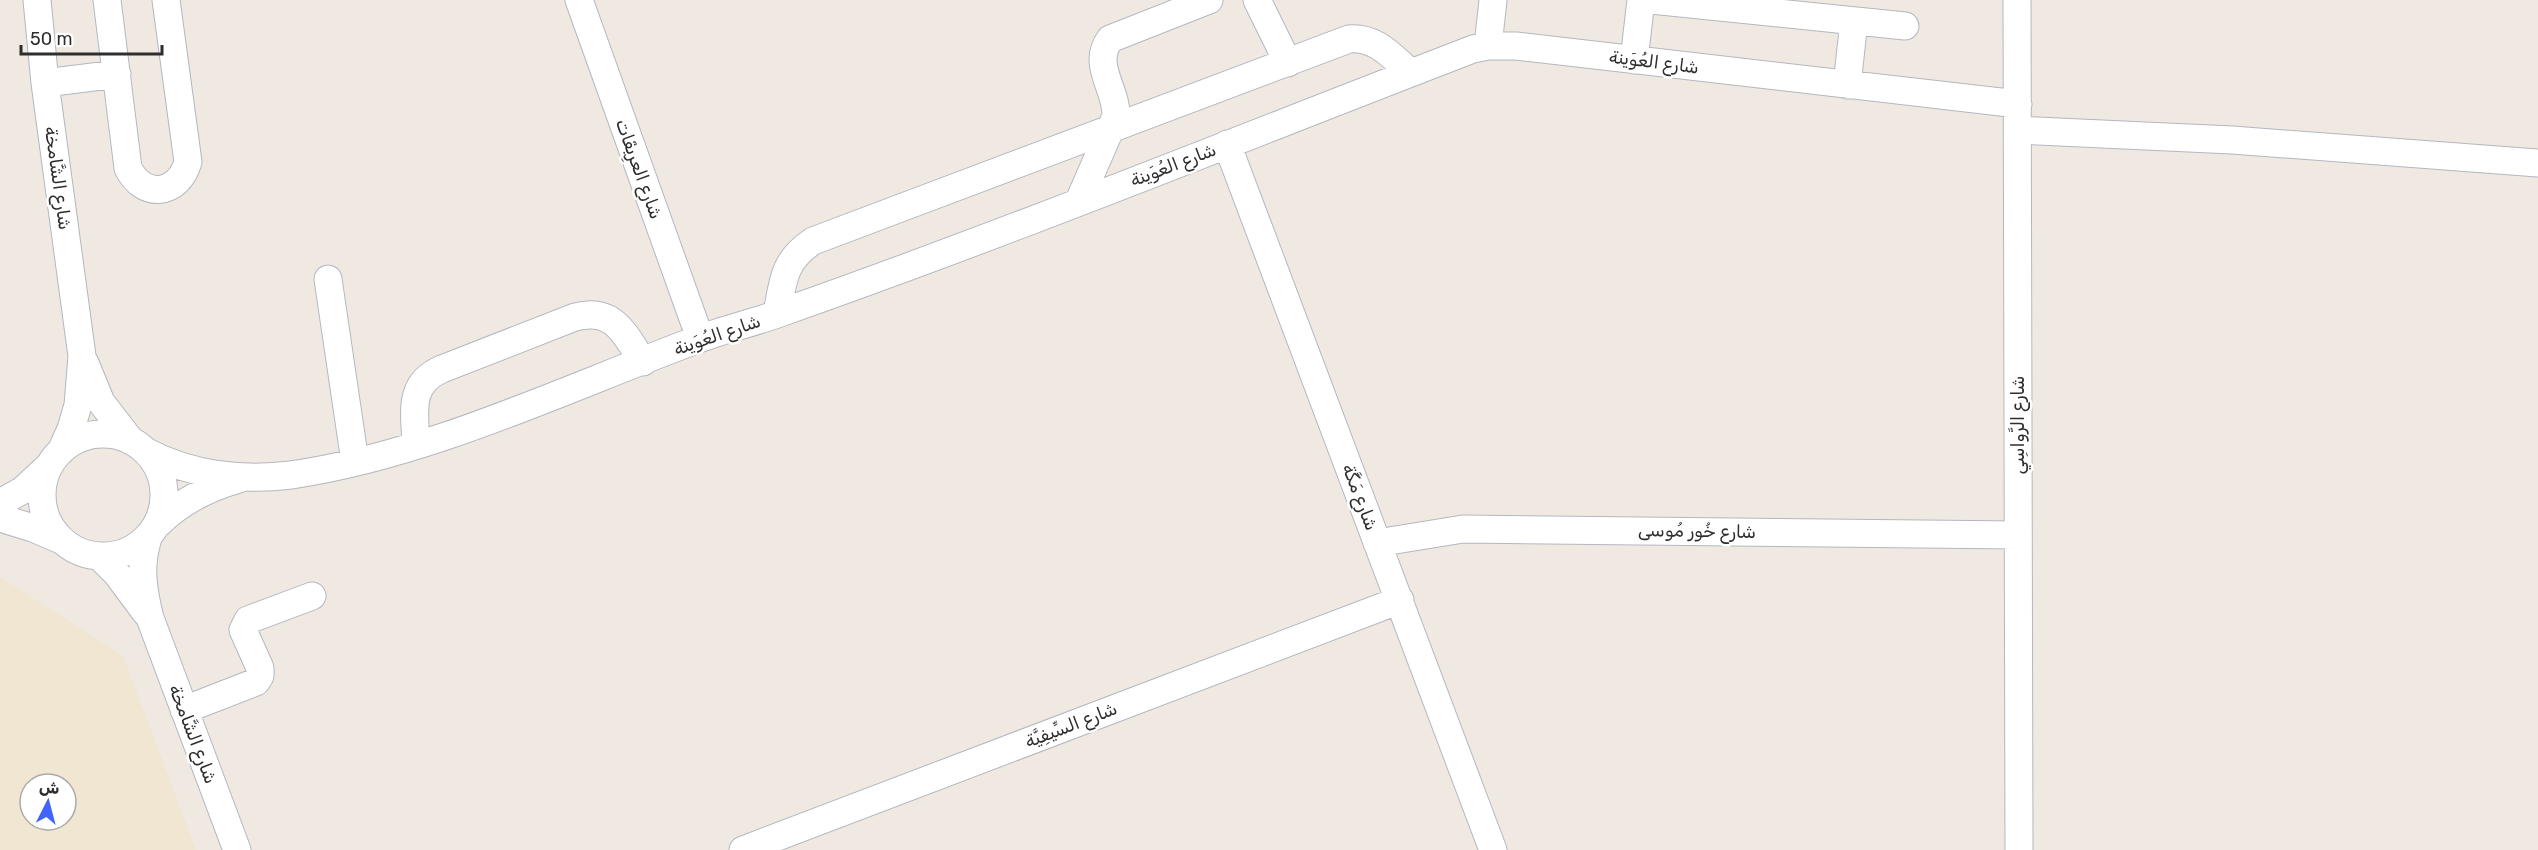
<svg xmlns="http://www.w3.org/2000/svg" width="2538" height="850" font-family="Rubik,Cairo,sans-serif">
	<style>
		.education { fill: #f0e6d1; fill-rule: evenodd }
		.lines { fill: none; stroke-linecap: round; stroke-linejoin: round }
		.minor-casing { stroke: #b4b7c1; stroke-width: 29 }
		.minor { stroke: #fff; stroke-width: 27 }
		.labels { text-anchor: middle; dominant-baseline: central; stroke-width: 5; stroke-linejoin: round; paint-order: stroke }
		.street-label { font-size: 18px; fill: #2e2e2e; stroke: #fff }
	</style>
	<rect width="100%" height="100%" fill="#efe9e1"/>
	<path class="education" d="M 0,577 L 123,656 L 196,850 L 0,850 ZM 30,784 L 66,784 L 66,820 L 30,820 Z"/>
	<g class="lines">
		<defs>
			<path id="minor" d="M 37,0 L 45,83 L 82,356 L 78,405 L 71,429 L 61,451
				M 107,0 L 128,168 C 143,199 178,196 188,162 L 166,0
				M 579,0 L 700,338
				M 1257,0 L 1288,63
				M 1651,0 L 1905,26
				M 2017,0 L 2019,850
				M 1488,46 L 1493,0
				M 1634,60 L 1641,0
				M 45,83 L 117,74
				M 1847,85 L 1854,21
				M 2018,130 L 2232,140 L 2538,163
				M 1227,144 L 1493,850
				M 1079,201 L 1116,116 C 1117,89 1091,65 1110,39 L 1209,0
				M 328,279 L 355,462
				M 777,314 C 783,281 783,261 813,241 L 1349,39 C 1377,37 1391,56 1411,73
				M 85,363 L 101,402 L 131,441
				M42 495a61 61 0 1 1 122 0a61 61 0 1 1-122 0Z
				M 416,445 C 415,413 407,384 442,369 L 575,317 C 614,307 624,333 643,362
				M 147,452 C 190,475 242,481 291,475 C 429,455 569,387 699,339 C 725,329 753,323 780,313 C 1013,231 1242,138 1473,49 L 1488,46 L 1516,46 L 2018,104
				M 0,503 L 23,490 L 50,465
				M 0,518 L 33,528 L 61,540
				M 158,524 C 181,501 207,488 239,479
				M 148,538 C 139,566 143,590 150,618 L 237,850
				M 1377,543 L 1463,529 L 2018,535
				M 99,556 L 117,574 L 146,613
				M 184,710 L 256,682 L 260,676 L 260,668 L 243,630 L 248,620 L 312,596
				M 743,850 L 1400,600"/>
		</defs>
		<use href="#minor" class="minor-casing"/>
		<use href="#minor" class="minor"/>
	</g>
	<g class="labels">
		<g class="street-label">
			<text transform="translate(1654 62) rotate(7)">شارع العُوَينة</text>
			<text transform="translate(1173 165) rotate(-21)">شارع العُوَينة</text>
			<text transform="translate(639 169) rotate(70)">شارع العرِيقَات</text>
			<text transform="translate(58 178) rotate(82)">شارع الشَّامخة</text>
			<text transform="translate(717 335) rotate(-19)">شارع العُوَينة</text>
			<text transform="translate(2018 425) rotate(-90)">شارع الرَّواسِي</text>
			<text transform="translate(1360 497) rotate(69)">شارع مَكَّة</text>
			<text transform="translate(1697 531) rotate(1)">شارع خُور مُوسى</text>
			<text transform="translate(1071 725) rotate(-21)">شارع السِّيفِيَّة</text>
			<text transform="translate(193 734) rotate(69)">شارع الشَّامخة</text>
		</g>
	</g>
	<g transform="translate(48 802) rotate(6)"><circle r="28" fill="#ffffff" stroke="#ababab" stroke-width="1.5"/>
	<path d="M0-4.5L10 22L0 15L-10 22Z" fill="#4264fb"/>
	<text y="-9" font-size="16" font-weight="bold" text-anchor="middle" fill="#2e2e2e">ش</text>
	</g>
	<path d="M21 45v9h141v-9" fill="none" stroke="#2e2e2e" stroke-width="3"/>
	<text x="30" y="45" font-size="18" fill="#2e2e2e" stroke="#ffffff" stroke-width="4.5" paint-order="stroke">50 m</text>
</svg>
